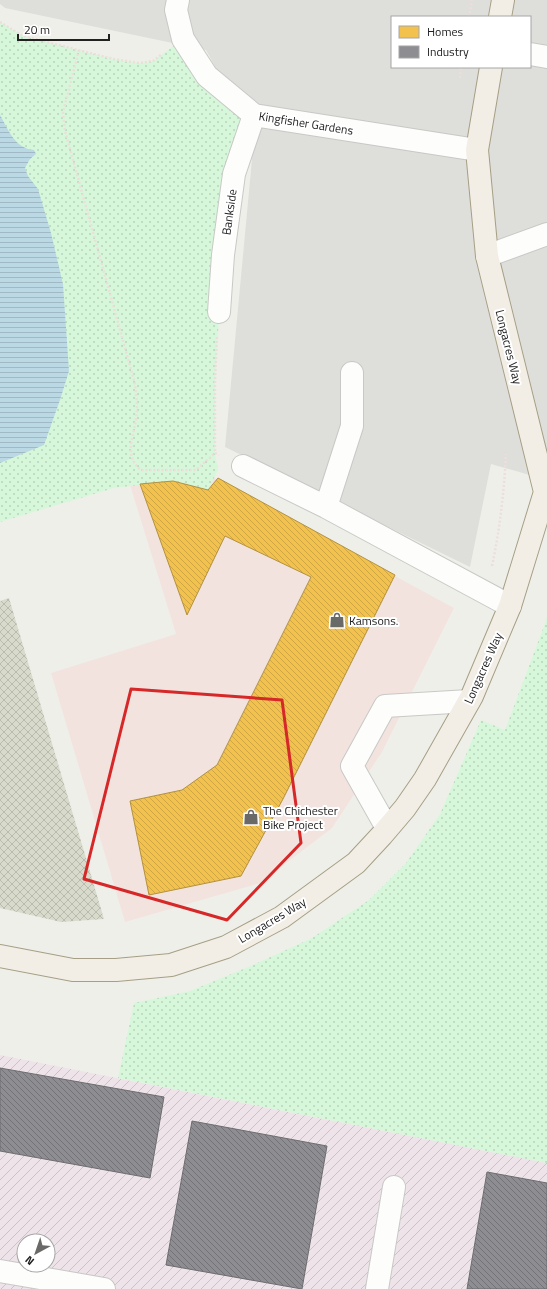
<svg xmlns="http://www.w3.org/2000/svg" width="547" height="1289" font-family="'Titillium Web',sans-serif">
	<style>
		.residential { fill: #dededb; fill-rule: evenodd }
		.commercial { fill: #f2e3df }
		.industrial { fill: url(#industrial-furrows); fill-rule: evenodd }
		.construction { fill: url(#construction-cross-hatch) }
		.park { fill: url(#park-dots) }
		.water { fill: url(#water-rules) }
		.homes { fill: url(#homes-back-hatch); stroke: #b39140 }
		.industry { fill: url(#industry-back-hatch); stroke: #6d6d70 }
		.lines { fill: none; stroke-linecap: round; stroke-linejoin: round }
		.minor-casing { stroke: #c8c8c6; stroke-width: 24 }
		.major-casing { stroke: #a69f85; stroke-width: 24 }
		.path { stroke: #ecdeda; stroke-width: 2.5; stroke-dasharray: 2 2; stroke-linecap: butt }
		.minor { stroke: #fdfdfc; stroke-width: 22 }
		.major { stroke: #f2eee6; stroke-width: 22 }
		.marked { fill: none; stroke: #d62828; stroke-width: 3; stroke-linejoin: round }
		.labels { text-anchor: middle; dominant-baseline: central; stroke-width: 4; stroke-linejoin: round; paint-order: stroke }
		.street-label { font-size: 12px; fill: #212121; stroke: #fff }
		.poi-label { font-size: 12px; fill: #212121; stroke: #fff; text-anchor: start }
	</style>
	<defs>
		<pattern id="industrial-furrows" width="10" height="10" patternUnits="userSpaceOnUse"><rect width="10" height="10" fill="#ede3e8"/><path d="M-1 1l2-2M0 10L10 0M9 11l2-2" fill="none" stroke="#cbc2c7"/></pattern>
		<pattern id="construction-cross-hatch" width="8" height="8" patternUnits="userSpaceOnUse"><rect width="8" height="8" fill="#d8dacb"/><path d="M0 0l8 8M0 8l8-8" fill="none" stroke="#b9bbae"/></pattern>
		<pattern id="park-dots" width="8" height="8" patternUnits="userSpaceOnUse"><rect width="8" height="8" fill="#d7f7da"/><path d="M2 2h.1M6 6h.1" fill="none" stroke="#b8d3bb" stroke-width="1.8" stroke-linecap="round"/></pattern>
		<pattern id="water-rules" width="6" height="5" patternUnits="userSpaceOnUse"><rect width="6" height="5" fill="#bbd8e5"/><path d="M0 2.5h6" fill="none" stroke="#a0b9c4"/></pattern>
		<pattern id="homes-back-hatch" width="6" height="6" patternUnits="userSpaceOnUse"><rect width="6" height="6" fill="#f2c14e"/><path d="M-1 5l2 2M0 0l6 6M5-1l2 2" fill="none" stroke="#cfa644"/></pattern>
		<pattern id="industry-back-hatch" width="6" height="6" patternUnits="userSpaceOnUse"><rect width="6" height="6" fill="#8d8d92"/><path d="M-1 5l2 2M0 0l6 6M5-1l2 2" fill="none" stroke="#737377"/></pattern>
	</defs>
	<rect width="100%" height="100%" fill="#efefea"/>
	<path class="residential" d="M 0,0 L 547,0 L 547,480 L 491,464 L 470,567 L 225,447 L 254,138 L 206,50 L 5,8 L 0,4 ZM 392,17 L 530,17 L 530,67 L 392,67 Z"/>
	<path class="commercial" d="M 126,472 L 205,473 L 454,608 L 382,752 L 332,828 L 260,883 L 125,922 L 51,673 L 176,634 Z"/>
	<path class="industrial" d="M 0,1055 L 547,1163 L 547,1289 L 0,1289 ZM 24,1241 L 48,1241 L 48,1265 L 24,1265 Z"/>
	<path class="construction" d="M 9,598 L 104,919 L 61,922 L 0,908 L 0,601 Z"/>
	<path class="park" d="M 0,22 L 23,36 L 114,59 L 139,63 L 153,61 L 183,39 L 254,115 L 223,255 L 215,381 L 215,453 L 218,470 L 208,490 L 173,481 L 114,488 L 0,522 Z
		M 547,618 L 547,1163 L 118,1078 L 134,1003 L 190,991 L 253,965 L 312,938 L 369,900 L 406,863 L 440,814 L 481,720 L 505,730 Z"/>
	<path class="water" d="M 0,115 C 8,129 15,149 34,150 L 36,154 L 30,159 L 25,168 L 28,176 L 38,189 L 51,233 L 63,284 L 69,371 L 60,400 L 44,445 L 0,463 Z"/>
	<path class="homes" d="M 218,478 L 395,575 L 283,799 L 241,876 L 149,895 L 130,801 L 182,790 L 217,765 L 311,577 L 225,536 L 187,615 L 140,484 L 173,481 L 208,490 Z"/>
	<path class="industry" d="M 0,1068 L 164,1097 L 150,1178 L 0,1151 Z
		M 192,1121 L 327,1146 L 302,1289 L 166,1265 Z
		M 487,1172 L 547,1183 L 547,1289 L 467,1289 Z"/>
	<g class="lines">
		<defs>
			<path id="minor" d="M 178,0 L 176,10 L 183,39 L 207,76 L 254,115 L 477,150
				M 530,54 L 547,57
				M 487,256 L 547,234
				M 219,312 L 223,255 L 234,174 L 254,115
				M 243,466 L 326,507 L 510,606
				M 326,507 L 352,426 L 352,373
				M 387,828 L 352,766 L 385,706 L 469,701
				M 0,1271 L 104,1289
				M 377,1289 L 394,1187"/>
			<path id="major" d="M 500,17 L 503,0
				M 0,956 L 73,970 L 116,970 L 171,965 L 226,947 L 282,917 L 356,863 L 382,835 L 405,808 L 425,779 L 472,696 L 510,606 L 545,492 L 487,256 L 477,150 L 491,67"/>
		</defs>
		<use href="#minor" class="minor-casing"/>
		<use href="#major" class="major-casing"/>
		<path class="path" d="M 469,17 L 472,0
			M 0,22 L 23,36 L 114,59 L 139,63 L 153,61 L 162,54
			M 79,50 L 63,112 L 65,131 L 135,384 C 136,395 138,407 136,418 C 134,437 123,456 141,470 L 196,470 L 215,453
			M 460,78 L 461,67
			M 217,337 L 215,381 L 215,453 L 219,455
			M 492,566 C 500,529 504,492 506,454"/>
		<use href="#minor" class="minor"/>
		<use href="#major" class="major"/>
	</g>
	<path class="marked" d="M 131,689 L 282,700 L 301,843 L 227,920 L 84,879 Z"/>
	<defs>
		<symbol id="shop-bare" viewBox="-9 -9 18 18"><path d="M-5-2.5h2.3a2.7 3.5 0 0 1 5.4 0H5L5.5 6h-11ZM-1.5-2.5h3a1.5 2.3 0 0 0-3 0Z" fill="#696967" stroke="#fff" stroke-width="2.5" paint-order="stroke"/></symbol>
	</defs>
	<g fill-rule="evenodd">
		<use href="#shop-bare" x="326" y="609" width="22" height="22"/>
		<use href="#shop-bare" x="240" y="806" width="22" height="22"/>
	</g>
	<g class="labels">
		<g class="street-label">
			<text transform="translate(306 123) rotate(9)">Kingfisher Gardens</text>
			<text transform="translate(229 212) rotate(-82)">Bankside</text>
			<text transform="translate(509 347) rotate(76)">Longacres Way</text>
			<text transform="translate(483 668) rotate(-66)">Longacres Way</text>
			<text transform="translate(272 920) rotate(-31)">Longacres Way</text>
		</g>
		<g class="poi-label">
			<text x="349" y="620">Kamsons.</text>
			<text x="263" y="810">The Chichester<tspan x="263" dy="14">Bike Project</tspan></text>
		</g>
	</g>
	<rect x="391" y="16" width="140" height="52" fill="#ffffff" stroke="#a6a6a6"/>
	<rect x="399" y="26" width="20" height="12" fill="#f2c14e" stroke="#a6a6a6"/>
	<text x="427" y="36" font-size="12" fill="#212121">Homes</text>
	<rect x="399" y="46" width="20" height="12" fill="#8d8d92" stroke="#a6a6a6"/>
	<text x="427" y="56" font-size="12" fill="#212121">Industry</text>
	<g transform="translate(36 1253) rotate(220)"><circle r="19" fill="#ffffff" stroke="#a6a6a6"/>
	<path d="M0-3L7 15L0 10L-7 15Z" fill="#696967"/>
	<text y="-6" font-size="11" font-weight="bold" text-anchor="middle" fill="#212121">N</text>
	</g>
	<path d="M18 34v6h91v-6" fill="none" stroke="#212121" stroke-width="2"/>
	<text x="24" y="34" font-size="12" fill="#212121" stroke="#ffffff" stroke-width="3" paint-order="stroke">20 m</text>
</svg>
